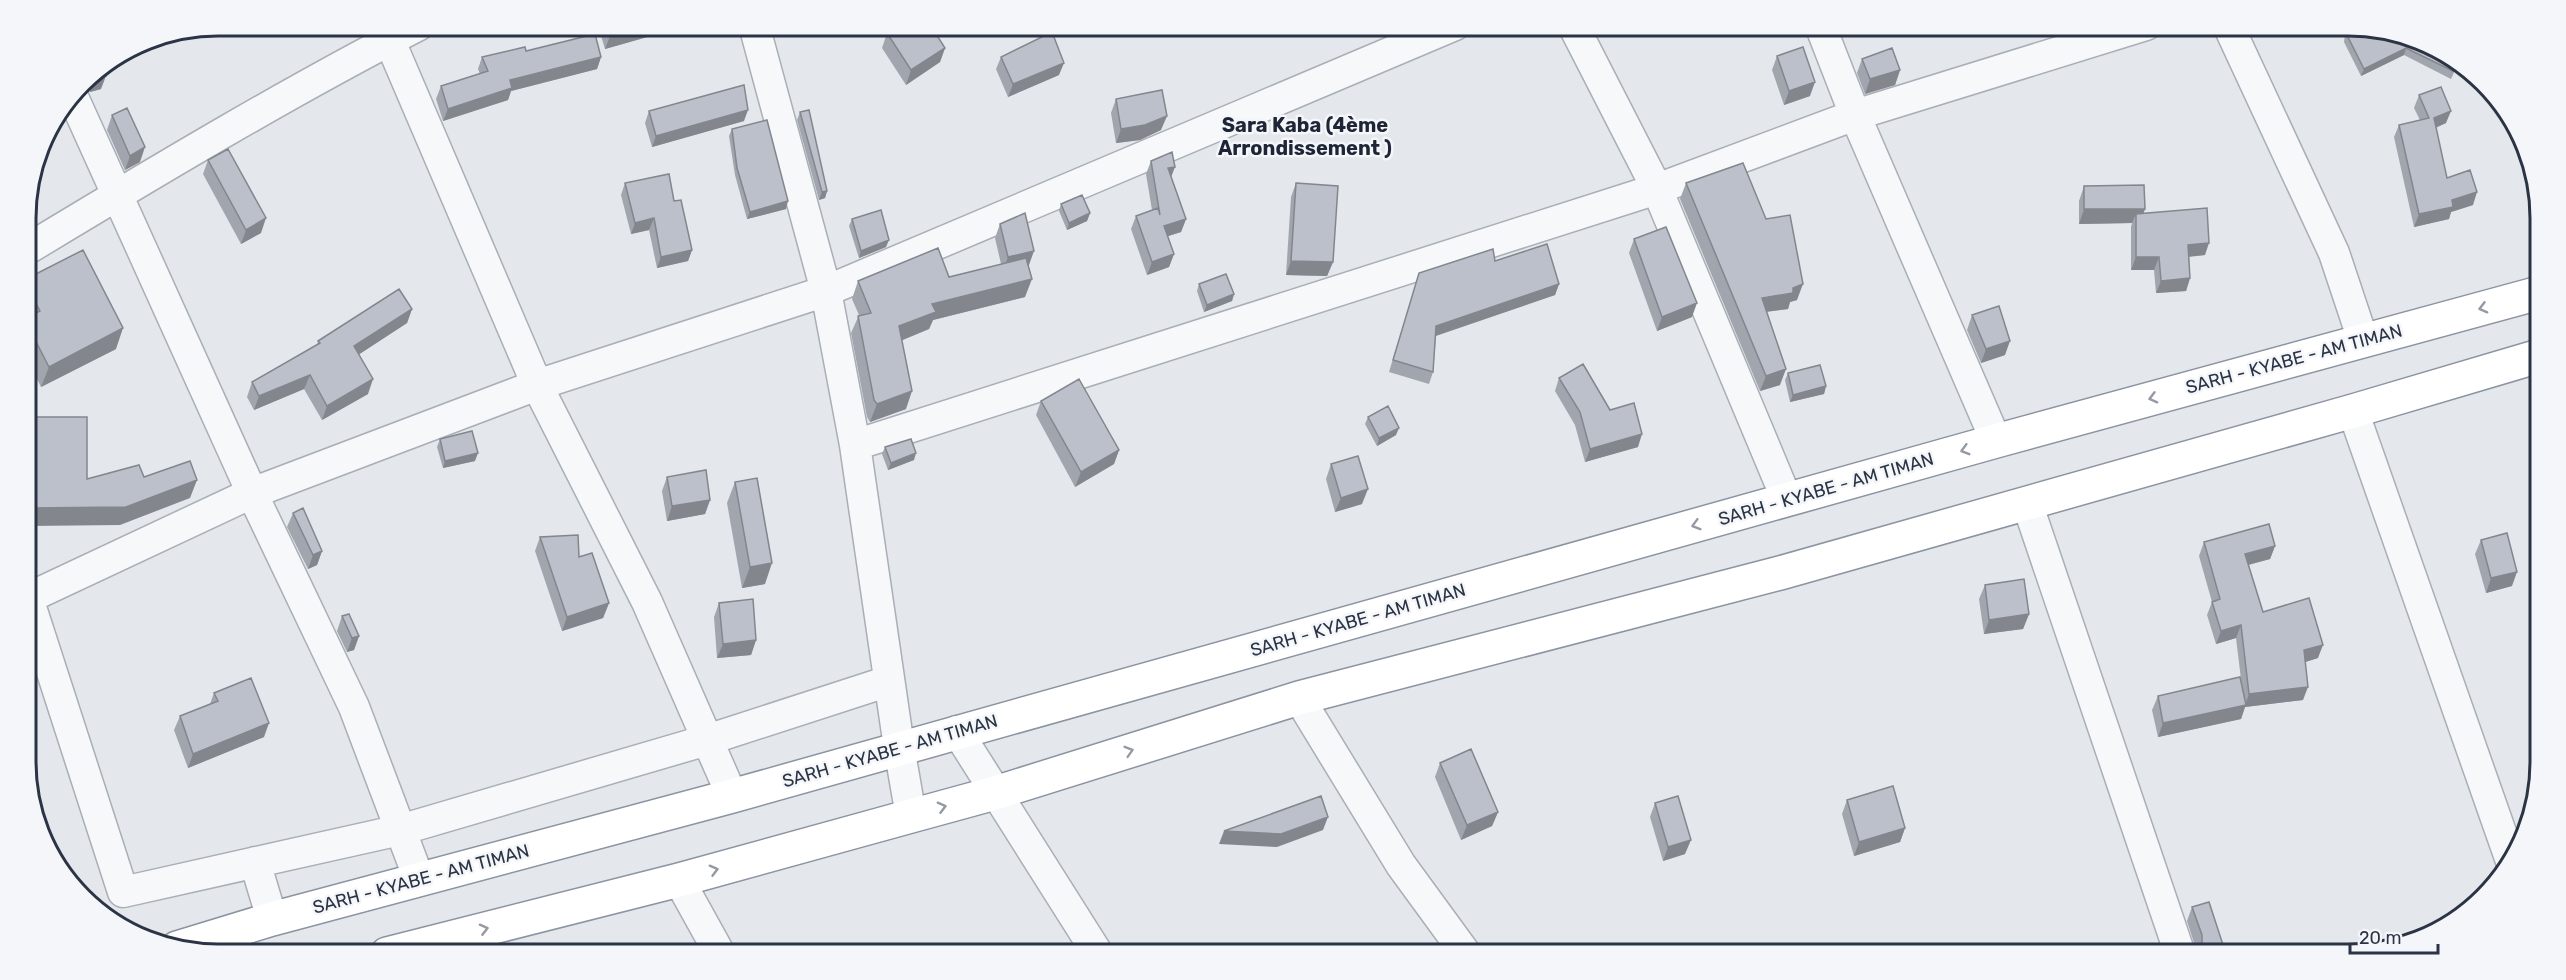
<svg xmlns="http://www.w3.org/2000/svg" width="2566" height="980" font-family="Rubik,sans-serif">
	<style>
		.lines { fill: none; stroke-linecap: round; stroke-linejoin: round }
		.minor-casing { stroke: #a9aeb7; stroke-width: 33 }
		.highway-casing { stroke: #8b94a3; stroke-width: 36 }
		.minor { stroke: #f7f8fa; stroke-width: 30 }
		.highway { stroke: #fff; stroke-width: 33 }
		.wall { fill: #a1a5ae }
		.shaded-wall { fill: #83868d }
		.building { fill: #bbc0ca; stroke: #83868d; stroke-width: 1.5 }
		.oneway { stroke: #959aa2 }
		.labels { text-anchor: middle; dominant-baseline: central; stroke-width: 5; stroke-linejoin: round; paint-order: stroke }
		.street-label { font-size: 18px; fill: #2b3445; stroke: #f4f6f9 }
		.neighbourhood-label { font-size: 20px; font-weight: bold; fill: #1d2536; stroke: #f4f6f9 }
		.rim { fill: none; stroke: #2b3445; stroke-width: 3 }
	</style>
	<rect width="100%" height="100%" fill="#e4e7ec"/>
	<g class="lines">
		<defs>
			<path id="minor" d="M 383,25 L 537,385 L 647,602 L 732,796
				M 754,25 L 826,291 L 855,445 L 899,747 L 911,816
				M 1573,25 L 1657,189 L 1787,500
				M 1820,25 L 1855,115 L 1996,441
				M 2228,25 L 2334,253 L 2363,340
				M 73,97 L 252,493 L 354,707 L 419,879
				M 26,250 C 155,172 285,94 419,25
				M 2353,411 L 2511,861
				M 855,445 L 1657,189 L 1855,115 L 2146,25
				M 2027,503 L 2180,954
				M 28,598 L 252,493 L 537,385 L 826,291 L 1455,25
				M 28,598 L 123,892 L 400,830 L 707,740 L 889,681
				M 1299,698 L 1401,865 L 1466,954
				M 957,731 L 1098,954
				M 255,862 L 272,919
				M 679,880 L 720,954"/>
			<path id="highway" d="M 177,948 L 272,919 L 732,796 L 1996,441 L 2539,293
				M 387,954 L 679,880 L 911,816 L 995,793 L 1299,698 L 1780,573 L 2353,411 L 2539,356"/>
		</defs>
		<use href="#minor" class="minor-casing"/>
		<use href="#highway" class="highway-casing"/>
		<use href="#minor" class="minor"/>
		<use href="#highway" class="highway"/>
	</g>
	<path class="wall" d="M 598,26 L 686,26 L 605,49 Z
		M 893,26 L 931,26 L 945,48 L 940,62 L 906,85 L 882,48 L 887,33 L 895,28 Z
		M 2346,26 L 2410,36 L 2459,62 L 2451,79 L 2404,55 L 2361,76 L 2344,42 Z
		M 526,51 L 601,57 L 597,69 L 511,91 L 508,100 L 443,121 L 436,99 L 441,86 L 480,74 L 478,69 L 482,57 Z
		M 1777,56 L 1810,96 L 1784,105 L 1772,70 Z
		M 1001,57 L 1059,75 L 1008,97 L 996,69 Z
		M 1862,59 L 1900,70 L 1895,85 L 1865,94 L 1857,73 Z
		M 91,73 L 101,89 L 90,92 L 83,83 Z
		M 2419,95 L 2446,123 L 2436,128 L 2447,178 L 2473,205 L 2451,212 L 2449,219 L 2414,227 L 2394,137 L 2399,125 L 2420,120 L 2414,108 Z
		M 1116,99 L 1161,130 L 1140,140 L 1116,143 L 1111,113 Z
		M 649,111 L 744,121 L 652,147 L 645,123 Z
		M 800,112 L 827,191 L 825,198 L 819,200 L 797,120 Z
		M 112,115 L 140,162 L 125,170 L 107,130 Z
		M 732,129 L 786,209 L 747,219 L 735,175 L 729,136 Z
		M 208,160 L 261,233 L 241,244 L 203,174 Z
		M 1151,161 L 1171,177 L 1186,219 L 1181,232 L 1168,236 L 1174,254 L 1169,267 L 1147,275 L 1131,229 L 1136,216 L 1152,210 L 1146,174 Z
		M 625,183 L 674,201 L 692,250 L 688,261 L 657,268 L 649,230 L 631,234 L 621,195 Z
		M 1296,183 L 1333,262 L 1327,276 L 1286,275 L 1291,197 Z
		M 1686,183 L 1797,300 L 1790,302 L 1788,309 L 1766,312 L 1780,385 L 1760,391 L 1680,199 Z
		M 2084,186 L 2145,209 L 2143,213 L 2205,255 L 2189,257 L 2190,278 L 2186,291 L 2156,293 L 2154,270 L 2131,270 L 2131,227 L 2132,223 L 2079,224 L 2079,201 Z
		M 1061,204 L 1090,213 L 1087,221 L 1067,230 L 1059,211 Z
		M 852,219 L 886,247 L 859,258 L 849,226 Z
		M 1000,224 L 1028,265 L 1025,297 L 933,320 L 929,329 L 902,340 L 906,409 L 870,422 L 867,417 L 851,333 L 859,315 L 852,299 L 858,281 L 949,277 L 1001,264 L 995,238 Z
		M 1634,239 L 1692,317 L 1657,331 L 1629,253 Z
		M 1495,261 L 1559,284 L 1555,295 L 1436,336 L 1433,372 L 1429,384 L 1389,372 L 1419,273 Z
		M 26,279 L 116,349 L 41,387 L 27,359 Z
		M 1199,284 L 1234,294 L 1232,301 L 1204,312 L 1197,291 Z
		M 412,309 L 407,323 L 359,354 L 368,394 L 322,420 L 304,389 L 254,410 L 247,397 L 252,382 L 317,345 L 318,341 Z
		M 1972,315 L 2005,355 L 1981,363 L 1967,330 Z
		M 1788,373 L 1826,386 L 1824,394 L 1790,402 L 1785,380 Z
		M 1559,378 L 1610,410 L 1638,447 L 1585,462 L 1575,425 L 1555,391 Z
		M 1041,401 L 1119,450 L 1114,464 L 1075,487 L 1036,415 Z
		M 1368,417 L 1396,435 L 1377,446 L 1365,424 Z
		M 440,439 L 475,461 L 443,468 L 437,447 Z
		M 885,447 L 914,460 L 888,470 L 882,454 Z
		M 1331,464 L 1362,504 L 1335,512 L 1326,479 Z
		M 667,477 L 710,500 L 705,514 L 667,521 L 662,491 Z
		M 735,482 L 765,584 L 742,588 L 727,503 Z
		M 293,513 L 322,551 L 317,565 L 308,569 L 287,527 Z
		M 540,537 L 579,557 L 609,603 L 603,618 L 562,631 L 535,551 Z
		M 2481,540 L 2512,586 L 2486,593 L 2475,554 Z
		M 2204,542 L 2275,546 L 2270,559 L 2248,565 L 2263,612 L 2318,658 L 2305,662 L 2303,700 L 2245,707 L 2241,719 L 2158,737 L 2152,710 L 2158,696 L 2241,679 L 2236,638 L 2216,644 L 2207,615 L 2212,602 L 2199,556 Z
		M 1985,585 L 2029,614 L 2023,629 L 1984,634 L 1979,599 Z
		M 719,603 L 756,640 L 751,655 L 717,658 L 714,617 Z
		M 342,616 L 359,636 L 354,650 L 347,652 L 337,631 Z
		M 214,693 L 264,737 L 188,768 L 174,730 L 180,716 L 210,704 Z
		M 1440,763 L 1498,812 L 1492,826 L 1461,840 L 1435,777 Z
		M 1847,800 L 1905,828 L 1900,842 L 1854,856 L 1842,814 Z
		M 1655,803 L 1685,854 L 1663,861 L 1650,817 Z
		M 2192,907 L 2226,954 L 2197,954 L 2196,949 L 2187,921 Z"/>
	<path class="shaded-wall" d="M 621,26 L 686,26 L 605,49 L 613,28 Z
		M 989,26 L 1049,26 L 1047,29 L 988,28 Z
		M 945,48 L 940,62 L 906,85 L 911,70 Z
		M 2406,48 L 2404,55 L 2361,76 L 2364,69 Z
		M 601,57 L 597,69 L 511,91 L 508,100 L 443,121 L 448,109 L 510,80 Z
		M 1064,63 L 1059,75 L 1008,97 L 1013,84 Z
		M 1900,70 L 1895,85 L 1865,94 L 1870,79 Z
		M 106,76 L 101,89 L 90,92 L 94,79 Z
		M 1815,82 L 1810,96 L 1784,105 L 1789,91 Z
		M 748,110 L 744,121 L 652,147 L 656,136 Z
		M 2451,111 L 2446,123 L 2429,130 L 2434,118 Z
		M 1167,116 L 1161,130 L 1140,140 L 1116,143 L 1121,129 Z
		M 145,147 L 140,162 L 125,170 L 130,156 Z
		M 1175,167 L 1170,180 L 1168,168 Z
		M 827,191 L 825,198 L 819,200 L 822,192 Z
		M 2477,192 L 2473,205 L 2451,212 L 2449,219 L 2414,227 L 2419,214 L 2452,200 Z
		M 788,201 L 786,209 L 747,219 L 750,212 Z
		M 2084,209 L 2145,209 L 2140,223 L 2136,214 L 2132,223 L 2079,224 Z
		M 1090,213 L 1087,221 L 1067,230 L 1069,223 Z
		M 266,218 L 261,233 L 241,244 L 246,230 Z
		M 654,218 L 649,230 L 631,234 L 635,223 Z
		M 1186,219 L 1181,232 L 1159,239 L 1164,226 Z
		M 889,240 L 886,247 L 859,258 L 861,251 Z
		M 2209,243 L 2205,255 L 2183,257 L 2188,245 Z
		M 692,250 L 688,261 L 657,268 L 661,257 Z
		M 1034,251 L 1029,265 L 1003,271 L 1008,257 Z
		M 1174,254 L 1169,267 L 1147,275 L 1152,262 Z
		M 2136,257 L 2159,257 L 2154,270 L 2131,270 Z
		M 1291,261 L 1333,262 L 1327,276 L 1286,275 Z
		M 2190,278 L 2186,291 L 2156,293 L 2161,281 Z
		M 1032,279 L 1025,297 L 933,320 L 929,329 L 893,344 L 899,326 L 932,304 Z
		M 1559,284 L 1555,295 L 1432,337 L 1436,326 Z
		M 1803,284 L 1797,300 L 1790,302 L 1788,309 L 1756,313 L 1762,298 Z
		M 1234,294 L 1232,301 L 1204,312 L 1207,305 Z
		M 1697,303 L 1692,317 L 1657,331 L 1662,317 Z
		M 412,309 L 407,323 L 349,361 L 354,346 Z
		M 123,328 L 116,349 L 41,387 L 49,367 Z
		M 2010,341 L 2005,355 L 1981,363 L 1986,349 Z
		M 1786,369 L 1780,385 L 1760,391 L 1766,376 Z
		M 310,375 L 304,389 L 254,410 L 259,396 Z
		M 373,379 L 368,394 L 322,420 L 327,406 Z
		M 1826,386 L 1824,394 L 1790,402 L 1793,395 Z
		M 912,391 L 906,409 L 870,422 L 877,404 Z
		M 1399,428 L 1396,435 L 1377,446 L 1379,438 Z
		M 1642,434 L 1638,447 L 1585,462 L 1590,449 Z
		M 1119,450 L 1114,464 L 1075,487 L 1081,472 Z
		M 478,453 L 475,461 L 443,468 L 445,461 Z
		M 916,453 L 914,460 L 888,470 L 891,463 Z
		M 197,480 L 190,498 L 120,525 L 28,526 L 28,508 Z
		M 1368,489 L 1362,504 L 1335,512 L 1341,498 Z
		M 710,500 L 705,514 L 667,521 L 672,506 Z
		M 2275,546 L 2270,559 L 2240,567 L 2245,554 Z
		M 322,551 L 317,565 L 308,569 L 313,555 Z
		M 772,563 L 765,584 L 742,588 L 750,567 Z
		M 2517,572 L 2512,586 L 2486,593 L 2491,578 Z
		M 609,603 L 603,618 L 562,631 L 567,617 Z
		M 2029,614 L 2023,629 L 1984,634 L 1989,620 Z
		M 2241,625 L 2236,638 L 2216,644 L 2221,631 Z
		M 359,636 L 354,650 L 347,652 L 352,638 Z
		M 756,640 L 751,655 L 717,658 L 723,644 Z
		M 2323,645 L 2318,658 L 2299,664 L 2304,650 Z
		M 2308,687 L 2303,700 L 2245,707 L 2241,719 L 2158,737 L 2163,723 L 2245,705 L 2249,694 Z
		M 269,723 L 264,737 L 188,768 L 193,754 Z
		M 1498,812 L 1492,826 L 1461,840 L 1467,825 Z
		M 1328,817 L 1323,830 L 1277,847 L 1219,844 L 1224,831 Z
		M 1905,828 L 1900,842 L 1854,856 L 1859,842 Z
		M 1691,840 L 1685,854 L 1663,861 L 1668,847 Z"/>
	<path class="building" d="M 612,26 L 621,26 L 613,28 Z
		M 899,26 L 931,26 L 945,48 L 911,70 L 887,33 Z
		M 2348,26 L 2410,36 L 2458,61 L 2453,71 L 2406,48 L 2364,69 L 2347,35 Z
		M 1052,32 L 1064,63 L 1013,84 L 1001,57 Z
		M 595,34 L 601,57 L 510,80 L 512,88 L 448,109 L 441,86 L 488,71 L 482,57 L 525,47 L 526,51 Z
		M 1803,47 L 1815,82 L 1789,91 L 1777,56 Z
		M 1892,48 L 1900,70 L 1870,79 L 1862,59 Z
		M 102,66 L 106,76 L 94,79 L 90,74 Z
		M 744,85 L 748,110 L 656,136 L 649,111 Z
		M 2441,87 L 2451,111 L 2434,118 L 2447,178 L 2470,170 L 2477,192 L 2452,200 L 2453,207 L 2419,214 L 2399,125 L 2429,118 L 2419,95 Z
		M 1162,90 L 1167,116 L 1145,125 L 1121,129 L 1116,99 Z
		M 127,108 L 145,147 L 130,156 L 112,115 Z
		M 809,110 L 827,191 L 822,192 L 800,112 Z
		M 767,120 L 788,201 L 750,212 L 737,168 L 732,129 Z
		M 228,149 L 266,218 L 246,230 L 208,160 Z
		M 1172,152 L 1175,167 L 1168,168 L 1186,219 L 1164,226 L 1174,254 L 1152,262 L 1136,216 L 1158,208 L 1160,215 L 1151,161 Z
		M 1743,163 L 1766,219 L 1790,215 L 1803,284 L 1793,288 L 1793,293 L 1762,298 L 1786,369 L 1766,376 L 1686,183 Z
		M 669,174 L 674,201 L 681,200 L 692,250 L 661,257 L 654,218 L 635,223 L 625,183 Z
		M 1296,183 L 1338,186 L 1333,262 L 1291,261 Z
		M 2144,185 L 2145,209 L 2084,209 L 2084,186 Z
		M 1082,195 L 1090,213 L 1069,223 L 1061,204 Z
		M 2207,208 L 2209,243 L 2188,245 L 2190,278 L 2161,281 L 2159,257 L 2136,257 L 2136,214 Z
		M 881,210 L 889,240 L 861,251 L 852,219 Z
		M 1025,213 L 1034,251 L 1008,257 L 1000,224 Z
		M 1666,227 L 1697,303 L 1662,317 L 1634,239 Z
		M 1547,244 L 1559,284 L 1436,326 L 1433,372 L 1393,360 L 1419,273 L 1493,249 L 1495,261 Z
		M 938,248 L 949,277 L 1026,258 L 1032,279 L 932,304 L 936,312 L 899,326 L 912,391 L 877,404 L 874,400 L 858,316 L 871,313 L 858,281 Z
		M 83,250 L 123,328 L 49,367 L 27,324 L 27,318 L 40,311 L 26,285 L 26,279 Z
		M 1226,274 L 1234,294 L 1207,305 L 1199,284 Z
		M 399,289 L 412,309 L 354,346 L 373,379 L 327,406 L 310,375 L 259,396 L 252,382 L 320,343 L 318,341 Z
		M 1999,306 L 2010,341 L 1986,349 L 1972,315 Z
		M 1583,364 L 1610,410 L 1634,403 L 1642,434 L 1590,449 L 1580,412 L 1559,378 Z
		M 1820,365 L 1826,386 L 1793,395 L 1788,373 Z
		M 1079,379 L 1119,450 L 1081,472 L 1041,401 Z
		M 1388,406 L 1399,428 L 1379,438 L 1368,417 Z
		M 27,417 L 87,417 L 87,479 L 139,465 L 144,477 L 190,461 L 197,480 L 126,507 L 28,508 Z
		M 472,431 L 478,453 L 445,461 L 440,439 Z
		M 911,439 L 916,453 L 891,463 L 885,447 Z
		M 1358,456 L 1368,489 L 1341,498 L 1331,464 Z
		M 706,470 L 710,500 L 672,506 L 667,477 Z
		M 757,478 L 772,563 L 750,567 L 735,482 Z
		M 303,508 L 322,551 L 313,555 L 293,513 Z
		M 2269,524 L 2275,546 L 2245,554 L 2263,612 L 2309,598 L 2323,645 L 2304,650 L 2308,687 L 2249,694 L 2241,625 L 2221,631 L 2212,602 L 2220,599 L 2204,542 Z
		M 2507,533 L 2517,572 L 2491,578 L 2481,540 Z
		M 578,535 L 579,557 L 592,553 L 609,603 L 567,617 L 540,537 Z
		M 2024,579 L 2029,614 L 1989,620 L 1985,585 Z
		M 753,599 L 756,640 L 723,644 L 719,603 Z
		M 349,614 L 359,636 L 352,638 L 342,616 Z
		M 2240,677 L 2246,705 L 2163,723 L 2158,696 Z
		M 251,678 L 269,723 L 193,754 L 180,716 L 218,701 L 214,693 Z
		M 1471,749 L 1498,812 L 1467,825 L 1440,763 Z
		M 1893,786 L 1905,828 L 1859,842 L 1847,800 Z
		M 1321,796 L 1328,817 L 1281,834 L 1224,831 Z
		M 1678,796 L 1691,840 L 1668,847 L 1655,803 Z
		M 2209,902 L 2226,954 L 2199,954 L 2198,951 L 2202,944 L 2202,935 L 2192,907 Z"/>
	<defs><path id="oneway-chevron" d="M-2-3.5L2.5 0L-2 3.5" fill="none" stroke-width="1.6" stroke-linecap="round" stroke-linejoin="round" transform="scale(1.5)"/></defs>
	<g class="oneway">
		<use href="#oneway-chevron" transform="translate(2483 308) rotate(165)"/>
		<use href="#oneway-chevron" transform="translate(2153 398) rotate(165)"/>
		<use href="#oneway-chevron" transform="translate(1965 450) rotate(164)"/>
		<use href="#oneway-chevron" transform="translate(1696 525) rotate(164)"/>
		<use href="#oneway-chevron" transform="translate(1129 751) rotate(-17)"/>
		<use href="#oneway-chevron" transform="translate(942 807) rotate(-15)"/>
		<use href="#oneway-chevron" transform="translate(714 870) rotate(-15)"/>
		<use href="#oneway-chevron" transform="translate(484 929) rotate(-14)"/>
	</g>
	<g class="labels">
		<g class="street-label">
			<text transform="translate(2294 359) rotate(-15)">SARH - KYABE - AM TIMAN</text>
			<text transform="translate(1826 489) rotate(-16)">SARH - KYABE - AM TIMAN</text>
			<text transform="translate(1358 620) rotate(-16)">SARH - KYABE - AM TIMAN</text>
			<text transform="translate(890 751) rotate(-16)">SARH - KYABE - AM TIMAN</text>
			<text transform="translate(421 879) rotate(-15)">SARH - KYABE - AM TIMAN</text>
		</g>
		<g class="neighbourhood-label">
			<text x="1305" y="125">Sara Kaba (4ème<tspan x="1305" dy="23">Arrondissement )</tspan></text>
		</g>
	</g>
	<path d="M0 0H2566V980H0ZM218 36H2348A182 182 0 0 1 2530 218V762A182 182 0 0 1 2348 944H218A182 182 0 0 1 36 762V218A182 182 0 0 1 218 36Z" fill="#f4f6f9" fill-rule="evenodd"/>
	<path class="rim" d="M218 36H2348A182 182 0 0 1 2530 218V762A182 182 0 0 1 2348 944H218A182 182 0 0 1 36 762V218A182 182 0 0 1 218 36Z"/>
	<path d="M2350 944v9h88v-9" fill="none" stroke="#2b3445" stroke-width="3"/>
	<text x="2359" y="944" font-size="18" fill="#2b3445" stroke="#f4f6f9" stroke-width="4.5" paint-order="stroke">20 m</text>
</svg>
